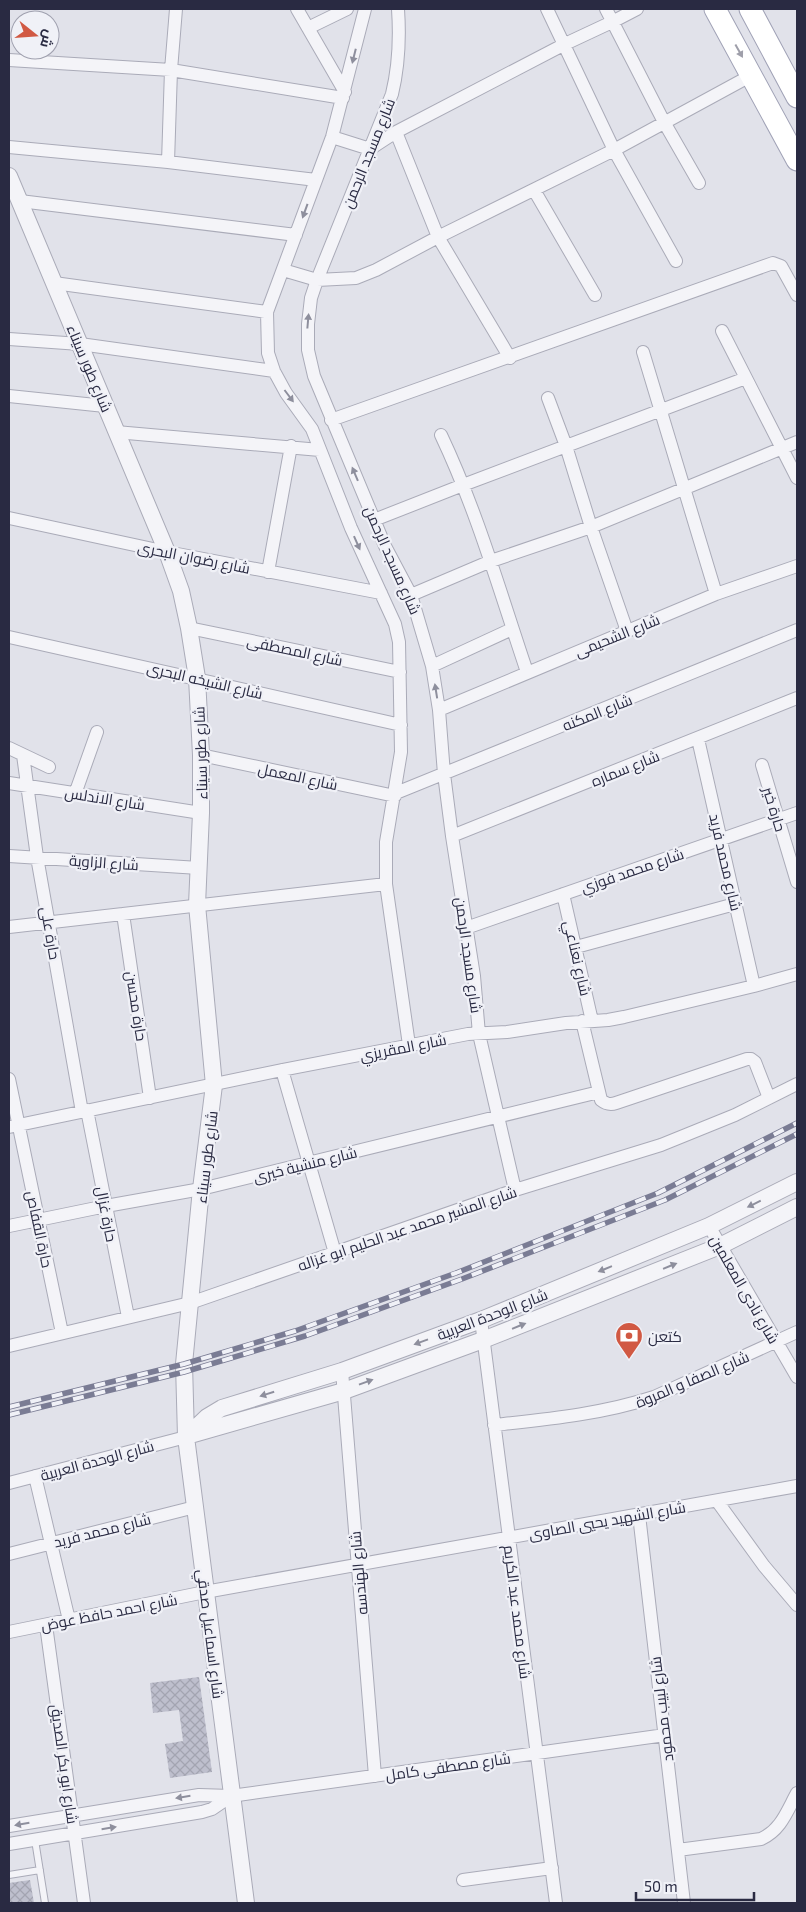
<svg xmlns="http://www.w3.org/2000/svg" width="806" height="1912" font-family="'Exo 2',Cairo,sans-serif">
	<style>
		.building { fill: url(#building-cross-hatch) }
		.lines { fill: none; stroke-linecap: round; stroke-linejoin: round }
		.service-casing { stroke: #aaabb8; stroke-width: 8 }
		.minor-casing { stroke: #aaabb8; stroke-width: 14 }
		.tertiary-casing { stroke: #aaabb8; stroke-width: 18 }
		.primary-casing { stroke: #a0a2b6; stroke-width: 23 }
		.service { stroke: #f4f4f8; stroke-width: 6 }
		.minor { stroke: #f4f4f8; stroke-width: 12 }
		.tertiary { stroke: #f4f4f8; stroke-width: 16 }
		.primary { stroke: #fff; stroke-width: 21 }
		.rail-casing { stroke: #7a7c94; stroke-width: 5.5 }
		.rail { stroke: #f0f1f7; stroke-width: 4; stroke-dasharray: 11; stroke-linecap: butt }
		.oneway { fill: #9f9faa }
		.oneway2 { fill: #8e8f9d }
		.labels { text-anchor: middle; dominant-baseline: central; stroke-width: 4.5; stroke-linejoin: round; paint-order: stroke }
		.street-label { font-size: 15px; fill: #292a42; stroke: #f0f1f7 }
		.poi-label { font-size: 15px; fill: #292a42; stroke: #f0f1f7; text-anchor: start }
	</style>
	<defs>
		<pattern id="building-cross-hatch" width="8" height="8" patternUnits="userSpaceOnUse" patternTransform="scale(1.25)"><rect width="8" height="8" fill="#bebfcd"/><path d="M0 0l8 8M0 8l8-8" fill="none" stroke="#a3a4b1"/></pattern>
	</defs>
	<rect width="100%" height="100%" fill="#e1e2ea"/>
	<path class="building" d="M 199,1677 L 212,1772 L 170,1778 L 165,1744 L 183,1741 L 179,1710 L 153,1713 L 150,1683 Z
		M 30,1880 L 34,1903 L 9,1903 L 9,1883 Z"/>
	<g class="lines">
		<defs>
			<path id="service" d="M 35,1840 L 45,1903
				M 9,1875 L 40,1870"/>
			<path id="minor" d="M 297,9 L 345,92
				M 365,9 L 332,137 L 267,312 L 268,353 L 274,371 L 286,393 L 312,429 L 351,528 L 395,624 L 399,642 L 401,752 L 386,842 L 386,884 L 409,1045
				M 398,9 C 400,38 399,65 392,94 L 317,280 L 311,298 L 308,324 L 308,350 L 314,376 L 385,546 L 411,595 L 432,666 L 439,710 L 444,774 L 452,836 L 474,976 L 479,1034 L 515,1190
				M 547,9 L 614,150 L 676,261
				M 606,9 L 664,122 L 699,183
				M 308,28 L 347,9
				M 9,60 L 171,70 L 343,98
				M 396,132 L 438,237 L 614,150 L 752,75
				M 332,137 L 370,149 L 396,132 L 565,44 L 612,22 L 637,9
				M 9,147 L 168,162 L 316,180
				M 168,162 L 171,70 L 176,9
				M 534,190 L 595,295
				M 20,201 L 296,235
				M 283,270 L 317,280 L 356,278 L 376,270 L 438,237 L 510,358
				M 54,283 L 267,312
				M 722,331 L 797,478
				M 9,339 L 80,344 L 274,371
				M 643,352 L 716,594
				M 9,396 L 105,406
				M 331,420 L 773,263 L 781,266 L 797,295
				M 116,432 L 320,450
				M 441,435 C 477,511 500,592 527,672
				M 9,518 L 167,552 L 381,593
				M 374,520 L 463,485 L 746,378
				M 268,572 L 291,446
				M 411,595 L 491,561 L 591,527 L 566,446 L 548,398
				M 189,628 L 400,672
				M 627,631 L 591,527 L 797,442
				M 9,637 L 401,725
				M 432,666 L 512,629
				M 439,710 L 716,594 L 797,566
				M 698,739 L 754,986
				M 9,748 L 49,767
				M 23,755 L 37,857 L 82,1112
				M 201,755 L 395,796
				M 762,765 L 797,882
				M 9,783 L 201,813
				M 396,793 L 797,630
				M 75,794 L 97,732
				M 452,836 L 797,698
				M 9,856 L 199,868
				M 563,894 L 592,1021
				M 123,914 L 150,1098
				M 9,927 L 386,884
				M 466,928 L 797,813
				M 576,947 L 735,904
				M 582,1021 L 601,1100 C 606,1104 610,1105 616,1103 L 747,1059 L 751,1059 L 755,1062 L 769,1098
				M 282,1070 L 335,1253
				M 9,1079 L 62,1333
				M 87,1110 L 128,1317
				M 9,1127 L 282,1070 L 468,1034 L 507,1032 L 566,1023 L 608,1020 L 624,1017 L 754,986 L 797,974
				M 9,1226 L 106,1206 L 201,1189 L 599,1092
				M 709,1226 L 797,1377
				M 481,1320 L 556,1903
				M 9,1346 L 190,1303 L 515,1190 L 661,1145 L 735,1115 L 797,1084
				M 342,1371 L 375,1776
				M 494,1425 C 549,1419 602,1414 654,1397 L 797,1332
				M 35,1476 L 69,1620
				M 9,1483 L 186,1437
				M 717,1501 L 764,1566 L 797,1605
				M 639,1515 L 684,1903
				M 9,1554 L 195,1507
				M 46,1625 L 84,1903
				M 9,1632 L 205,1592 L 797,1486
				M 9,1826 L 199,1795 L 231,1796 L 665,1735
				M 9,1844 L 202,1812 L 212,1809 L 231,1796
				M 678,1850 L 761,1839 C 781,1830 787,1811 797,1793
				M 463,1880 L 552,1868"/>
			<path id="tertiary" d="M 9,176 L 167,552 L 181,591 L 189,628 L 197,678 L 201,755 L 201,813 L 197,905 L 214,1085 L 201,1189 L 184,1364 L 186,1437 L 246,1903
				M 190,1435 L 344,1391 L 483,1340 L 720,1246 L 797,1207
				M 186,1437 L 207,1417 L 222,1408 L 342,1371 L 481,1320 L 709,1226 L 797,1182"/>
			<path id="primary" d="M 715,9 L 797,160
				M 750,9 L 797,97"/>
		</defs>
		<use href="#service" class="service-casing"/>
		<use href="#minor" class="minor-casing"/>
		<use href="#tertiary" class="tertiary-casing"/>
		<use href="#primary" class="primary-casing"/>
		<use href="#service" class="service"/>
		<use href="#minor" class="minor"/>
		<use href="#tertiary" class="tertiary"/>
		<use href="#primary" class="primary"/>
		<defs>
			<path id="rail" d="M 9,1407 L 184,1364 L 295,1331 L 456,1273 L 658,1193 L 797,1123
				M 9,1415 L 184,1372 L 305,1336 L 462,1279 L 665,1200 L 797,1134"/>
		</defs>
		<use href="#rail" class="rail-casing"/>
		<use href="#rail" class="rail"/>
	</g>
	<defs><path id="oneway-solid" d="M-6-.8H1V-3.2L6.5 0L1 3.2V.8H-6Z" transform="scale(1.25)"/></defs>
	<use class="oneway" href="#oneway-solid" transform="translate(739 51) rotate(61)"/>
	<g class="oneway2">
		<use href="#oneway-solid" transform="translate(354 56) rotate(104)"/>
		<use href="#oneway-solid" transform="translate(305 211) rotate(110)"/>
		<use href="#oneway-solid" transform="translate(308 321) rotate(-85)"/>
		<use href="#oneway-solid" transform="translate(289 396) rotate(53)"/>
		<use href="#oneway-solid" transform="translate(355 474) rotate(-113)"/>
		<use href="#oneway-solid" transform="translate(357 543) rotate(66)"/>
		<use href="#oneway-solid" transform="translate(436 691) rotate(-99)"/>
		<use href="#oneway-solid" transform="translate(754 1204) rotate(154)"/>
		<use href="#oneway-solid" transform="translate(670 1266) rotate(-22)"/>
		<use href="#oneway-solid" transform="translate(605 1269) rotate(158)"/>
		<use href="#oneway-solid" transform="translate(519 1326) rotate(-22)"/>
		<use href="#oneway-solid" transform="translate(421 1342) rotate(160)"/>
		<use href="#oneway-solid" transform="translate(366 1382) rotate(-20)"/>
		<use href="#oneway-solid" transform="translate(267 1394) rotate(163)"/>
		<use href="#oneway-solid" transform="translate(183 1797) rotate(171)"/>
		<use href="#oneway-solid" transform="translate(22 1824) rotate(170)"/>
		<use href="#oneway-solid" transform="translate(109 1828) rotate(-9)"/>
	</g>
	<defs>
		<symbol id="bank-pin" viewBox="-11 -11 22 30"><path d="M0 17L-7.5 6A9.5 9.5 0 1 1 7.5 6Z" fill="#d15943" stroke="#f0f1f7"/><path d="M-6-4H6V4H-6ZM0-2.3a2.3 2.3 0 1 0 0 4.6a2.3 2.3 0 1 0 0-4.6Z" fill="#fff"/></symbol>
	</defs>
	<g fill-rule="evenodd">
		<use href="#bank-pin" x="613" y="1320" width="32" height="43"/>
	</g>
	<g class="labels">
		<g class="street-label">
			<text transform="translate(368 153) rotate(-68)">شارع مسجد الرحمن</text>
			<text transform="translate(90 368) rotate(67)">شارع طور سيناء</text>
			<text transform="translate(194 557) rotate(11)">شارع رضوان البحرى</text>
			<text transform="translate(393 560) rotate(66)">شارع مسجد الرحمن</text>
			<text transform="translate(617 635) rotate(-22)">شارع الشحيمى</text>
			<text transform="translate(295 650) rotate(12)">شارع المصطفى</text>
			<text transform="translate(205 680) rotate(13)">شارع الشيخه البحرى</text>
			<text transform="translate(597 712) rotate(-22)">شارع المكنه</text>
			<text transform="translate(200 753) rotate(-92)">شارع طور سيناء</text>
			<text transform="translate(625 768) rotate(-22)">شارع سماره</text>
			<text transform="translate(298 776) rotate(12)">شارع المعمل</text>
			<text transform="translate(105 798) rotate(9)">شارع الاندلس</text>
			<text transform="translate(775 809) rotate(73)">حارة خير</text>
			<text transform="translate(104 862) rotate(4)">شارع الزاوية</text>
			<text transform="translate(726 862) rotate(77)">شارع محمد فريد</text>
			<text transform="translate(632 870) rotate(-19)">شارع محمد فوزي</text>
			<text transform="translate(51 933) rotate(80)">حارة على</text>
			<text transform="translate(469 955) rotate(82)">شارع مسجد الرحمن</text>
			<text transform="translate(578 958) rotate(77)">شارع نعناعي</text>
			<text transform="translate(137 1006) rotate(81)">حارة محسن</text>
			<text transform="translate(403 1047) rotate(-11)">شارع المقريزي</text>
			<text transform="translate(206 1157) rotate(-83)">شارع طور سيناء</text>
			<text transform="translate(305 1164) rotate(-14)">شارع منشية خيرى</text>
			<text transform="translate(107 1214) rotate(79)">حارة غزال</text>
			<text transform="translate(407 1228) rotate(-19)">شارع المشير محمد عبد الحليم ابو غزاله</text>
			<text transform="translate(40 1229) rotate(78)">حارة القفاص</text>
			<text transform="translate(745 1289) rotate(60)">شارع نادى المعلمين</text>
			<text transform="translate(492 1314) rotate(-21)">شارع الوحدة العربية</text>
			<text transform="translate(692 1379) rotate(-23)">شارع الصفا و المروة</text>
			<text transform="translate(97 1460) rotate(-15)">شارع الوحدة العربية</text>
			<text transform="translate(607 1520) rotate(-10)">شارع الشهيد يحيي الصاوى</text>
			<text transform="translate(102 1530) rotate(-14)">شارع محمد فريد</text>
			<text transform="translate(358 1573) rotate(-95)">شارع الهندسه</text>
			<text transform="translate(109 1612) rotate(-11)">شارع احمد حافظ عوض</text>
			<text transform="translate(518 1612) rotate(83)">شارع محمد عبد الكريم</text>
			<text transform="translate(211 1634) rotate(83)">شارع اسماعيل صدقي</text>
			<text transform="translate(661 1709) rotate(-97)">شارع لبيب محمود</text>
			<text transform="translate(65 1764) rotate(82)">شارع ابو بكر الصديق</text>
			<text transform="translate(448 1766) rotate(-8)">شارع مصطفى كامل</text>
		</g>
		<g class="poi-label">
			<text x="648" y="1336">كتعن</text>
		</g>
	</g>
	<rect width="806" height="1912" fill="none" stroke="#292a42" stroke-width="20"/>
	<g transform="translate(35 35) rotate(107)"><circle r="24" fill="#f0f1f7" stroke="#a0a1af"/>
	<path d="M0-4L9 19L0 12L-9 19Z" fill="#d15943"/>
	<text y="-8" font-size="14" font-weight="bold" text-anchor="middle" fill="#292a42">ش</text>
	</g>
	<path d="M636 1892v8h118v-8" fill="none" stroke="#292a42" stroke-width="2.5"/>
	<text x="644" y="1892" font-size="15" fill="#292a42" stroke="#f0f1f7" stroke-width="4" paint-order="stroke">50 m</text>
</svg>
